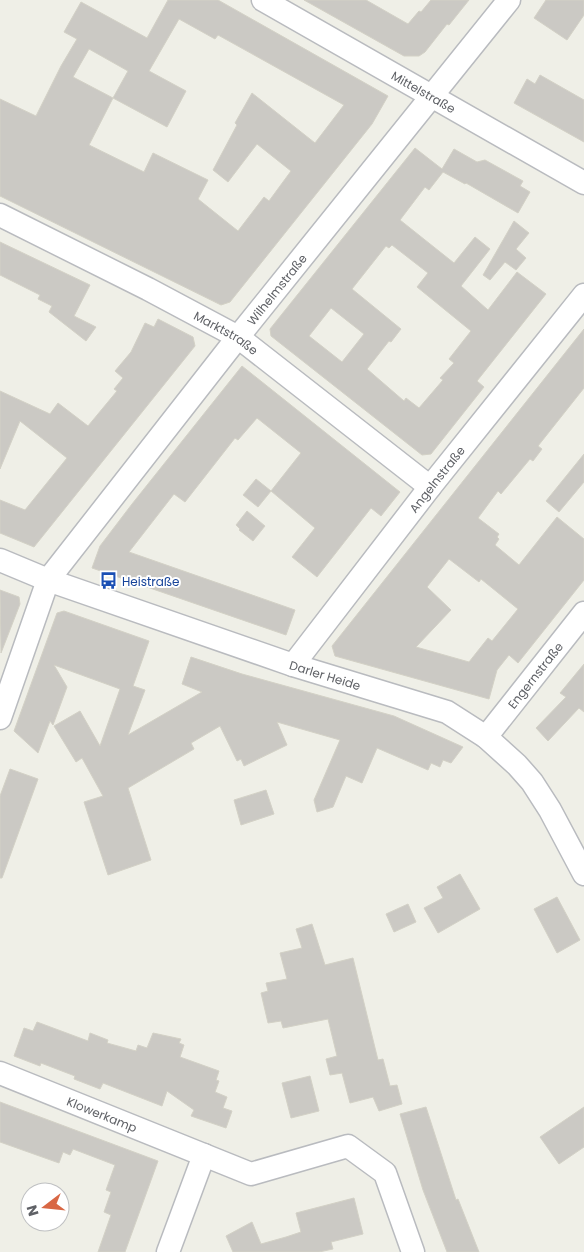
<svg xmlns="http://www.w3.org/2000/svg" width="584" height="1252" font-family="Poppins,sans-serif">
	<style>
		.building { fill: #cbc9c4; stroke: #d3d1c6; fill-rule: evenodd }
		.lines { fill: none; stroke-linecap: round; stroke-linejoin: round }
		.minor-casing { stroke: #b9bbbf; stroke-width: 25 }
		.minor { stroke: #fff; stroke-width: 22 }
		.labels { text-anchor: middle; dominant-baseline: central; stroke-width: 4; stroke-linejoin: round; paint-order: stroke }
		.street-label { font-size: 12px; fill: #5f6166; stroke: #fff }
		.transit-label { font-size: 12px; fill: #164399; stroke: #fff; text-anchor: start }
	</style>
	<rect width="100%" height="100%" fill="#efefe7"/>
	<path class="building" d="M 168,0 L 218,0 L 388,96 L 372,124 L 230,302 L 221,305 L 0,196 L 0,99 L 36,116 L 61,66 L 77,39 L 64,32 L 81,2 L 147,38 ZM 179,19 L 215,39 L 218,35 L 344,105 L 315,143 L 252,93 L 235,123 L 237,125 L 213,170 L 228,182 L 257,144 L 291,171 L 269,201 L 264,197 L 238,231 L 198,199 L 208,180 L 153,153 L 144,172 L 89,145 L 113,98 L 167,127 L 186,91 L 149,71 ZM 89,49 L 128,71 L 113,98 L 73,77 Z
		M 304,0 L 366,0 L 408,24 L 419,11 L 421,12 L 431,0 L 469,0 L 449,25 L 447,24 L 425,52 L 419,56 L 404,56 Z
		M 546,0 L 584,0 L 584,15 L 567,40 L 534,18 Z
		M 540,75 L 584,100 L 584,142 L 514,103 L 527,79 L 535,84 Z
		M 415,148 L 442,169 L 454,149 L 477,162 L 485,160 L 523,181 L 520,186 L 530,192 L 518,213 L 466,183 L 465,184 L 443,172 L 429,190 L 425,187 L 400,220 L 454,263 L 475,237 L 490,249 L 461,286 L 488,310 L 517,272 L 546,294 L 477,381 L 484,387 L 431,454 L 422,455 L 271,336 L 270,329 ZM 392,245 L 428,273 L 417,287 L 471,331 L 449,359 L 454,363 L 440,378 L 443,380 L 419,408 L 406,398 L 404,401 L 367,369 L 389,341 L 391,342 L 401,329 L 352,289 L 386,246 L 389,248 ZM 331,308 L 364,334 L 342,362 L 309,336 Z
		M 514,221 L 529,233 L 516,249 L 526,258 L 516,270 L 505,262 L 490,280 L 483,275 Z
		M 0,242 L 90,285 L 74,316 L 96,327 L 86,341 L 49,312 L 52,306 L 38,299 L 40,295 L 0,275 Z
		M 158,319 L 193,337 L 195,346 L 34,547 L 0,533 L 0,500 L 25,510 L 67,458 L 20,421 L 0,469 L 0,391 L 50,414 L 58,403 L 88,426 L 117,391 L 114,389 L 123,378 L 115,371 L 131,352 L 145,323 L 154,327 Z
		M 584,329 L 584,388 L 538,446 L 542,449 L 533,461 L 530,459 L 501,494 L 498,491 L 478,518 L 499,534 L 497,537 L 499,539 L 495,545 L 519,565 L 557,517 L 584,539 L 584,580 L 518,663 L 509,655 L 497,670 L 489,699 L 335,656 L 332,646 ZM 449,559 L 479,582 L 481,579 L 518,609 L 492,641 L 488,638 L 469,662 L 416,647 L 451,610 L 427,587 Z
		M 242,366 L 400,492 L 381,516 L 371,508 L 317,577 L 292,557 L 315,528 L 271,491 L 301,453 L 257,418 L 238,440 L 235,438 L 185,502 L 174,494 L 129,552 L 295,610 L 286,635 L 92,568 L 100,546 L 132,504 Z
		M 584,454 L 584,482 L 559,512 L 546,501 Z
		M 256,479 L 271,491 L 258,507 L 243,495 Z
		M 247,511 L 265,526 L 253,541 L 239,530 L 240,529 L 236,525 Z
		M 0,590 L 19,597 L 20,604 L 1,653 Z
		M 64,611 L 149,641 L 133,686 L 145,690 L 128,735 L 202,692 L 182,684 L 191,657 L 242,674 L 394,716 L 463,747 L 451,763 L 443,760 L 440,767 L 431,763 L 428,770 L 377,748 L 362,783 L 346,776 L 333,807 L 317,812 L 314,800 L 340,740 L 277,722 L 287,745 L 244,766 L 241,759 L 237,761 L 220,726 L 191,743 L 194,749 L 128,788 L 151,860 L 108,875 L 84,802 L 103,796 L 82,758 L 76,762 L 54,726 L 80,711 L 100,746 L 120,689 L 54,665 L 67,687 L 53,725 L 50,721 L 38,753 L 14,731 L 57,613 Z
		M 584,664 L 584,712 L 579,708 L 548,741 L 536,728 L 566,697 L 560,693 Z
		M 10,769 L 38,779 L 2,878 L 0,878 L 0,796 Z
		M 266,790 L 274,814 L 241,825 L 234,800 Z
		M 460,874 L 480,909 L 438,933 L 424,908 L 443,898 L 437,887 Z
		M 557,897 L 580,940 L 557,953 L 534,909 Z
		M 408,904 L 416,922 L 394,932 L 386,914 Z
		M 312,924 L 325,965 L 353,958 L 378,1060 L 383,1059 L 390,1086 L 397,1085 L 402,1104 L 379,1111 L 373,1097 L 350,1103 L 342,1073 L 330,1075 L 326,1059 L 337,1056 L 328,1019 L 283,1028 L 281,1021 L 268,1023 L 261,993 L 268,991 L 266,983 L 287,979 L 280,953 L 302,948 L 296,929 Z
		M 37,1022 L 88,1041 L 90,1033 L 108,1040 L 107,1043 L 136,1051 L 138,1045 L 147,1048 L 153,1033 L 181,1039 L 179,1043 L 184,1045 L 180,1057 L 219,1071 L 216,1080 L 219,1081 L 215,1092 L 227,1097 L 223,1108 L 232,1111 L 226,1128 L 191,1116 L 194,1110 L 167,1091 L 162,1106 L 103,1083 L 100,1089 L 74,1079 L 75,1076 L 41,1063 L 40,1066 L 14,1056 L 24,1028 L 33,1031 Z
		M 310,1076 L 319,1111 L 291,1118 L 282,1083 Z
		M 0,1102 L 158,1161 L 125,1252 L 98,1252 L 111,1215 L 104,1212 L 111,1192 L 106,1190 L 115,1165 L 73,1149 L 70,1155 L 63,1152 L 59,1163 L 0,1142 Z
		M 426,1107 L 456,1200 L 458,1199 L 479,1252 L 447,1252 L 423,1190 L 400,1114 Z
		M 584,1107 L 584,1147 L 559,1164 L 540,1137 Z
		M 354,1198 L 363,1234 L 331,1242 L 333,1249 L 319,1252 L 233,1252 L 226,1236 L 252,1222 L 261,1244 L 286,1237 L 301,1232 L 296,1213 Z"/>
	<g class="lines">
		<defs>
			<g id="minor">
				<path id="s1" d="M 263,0 L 584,183"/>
				<path id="s2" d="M 0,215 L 148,289 L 238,337 L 430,487"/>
				<path id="s3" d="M 0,560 L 48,580 L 293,665 L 447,712 L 486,737 L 517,765 L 532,782 L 550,810 L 584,874"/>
				<path id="s4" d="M 293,665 L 430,487 L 584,295"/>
				<path id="s5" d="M 0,718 L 48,580 L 238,337 L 509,0"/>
				<path id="s6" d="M 486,737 L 584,613"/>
				<path id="s7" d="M 0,1073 L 251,1174 L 348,1146 L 385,1173 L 413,1252"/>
				<path d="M 168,1252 L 204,1155"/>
			</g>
		</defs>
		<use href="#minor" class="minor-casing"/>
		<use href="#minor" class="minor"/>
	</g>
	<defs>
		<symbol id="bus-bare" viewBox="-9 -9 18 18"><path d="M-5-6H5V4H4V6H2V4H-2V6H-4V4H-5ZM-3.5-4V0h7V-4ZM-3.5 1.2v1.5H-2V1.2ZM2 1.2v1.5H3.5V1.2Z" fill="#1a4fb4" stroke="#fff" stroke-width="2.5" paint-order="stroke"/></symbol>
	</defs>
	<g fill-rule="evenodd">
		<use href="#bus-bare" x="96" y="568" width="25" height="25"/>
	</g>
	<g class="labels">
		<g class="street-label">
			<text stroke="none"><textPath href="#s1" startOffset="185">Mittelstraße</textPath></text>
			<text stroke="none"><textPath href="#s5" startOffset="516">Wilhelmstraße</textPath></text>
			<text stroke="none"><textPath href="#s2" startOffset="255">Marktstraße</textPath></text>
			<text stroke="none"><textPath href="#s4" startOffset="235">Angelnstraße</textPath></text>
			<text stroke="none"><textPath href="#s3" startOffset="345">Darler Heide</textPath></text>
			<text stroke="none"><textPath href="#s6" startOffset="79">Engernstraße</textPath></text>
			<text stroke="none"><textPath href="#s7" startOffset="110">Klowerkamp</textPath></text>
		</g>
		<g class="transit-label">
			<text x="122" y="581">Heistraße</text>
		</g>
	</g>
	<g transform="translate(45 1207) rotate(254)"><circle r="24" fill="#ffffff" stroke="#bfc0c2"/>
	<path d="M0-4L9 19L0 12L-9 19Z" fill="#d86744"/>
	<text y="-8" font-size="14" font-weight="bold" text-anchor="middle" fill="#5f6166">N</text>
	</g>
</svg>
